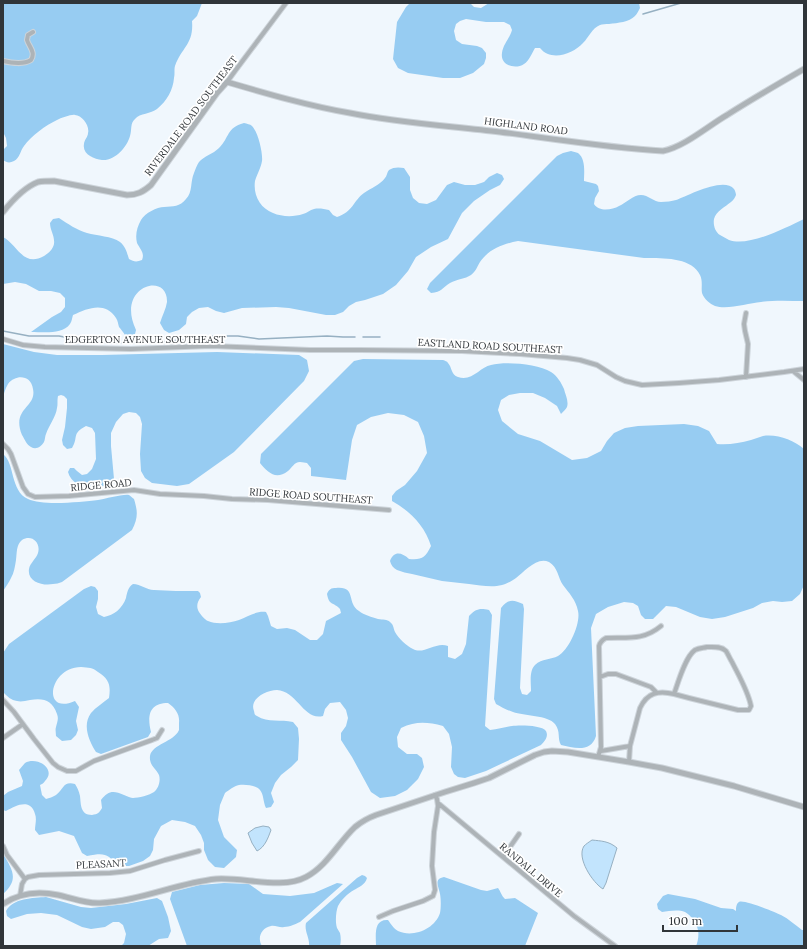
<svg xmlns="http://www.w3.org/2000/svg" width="807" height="949" font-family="Lora,serif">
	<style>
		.green { fill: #97ccf2 }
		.water { fill: #c2e4fd; stroke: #96b0c2 }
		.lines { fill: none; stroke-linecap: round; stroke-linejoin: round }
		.stream { stroke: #96b0c2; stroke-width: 1.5 }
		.minor-casing { stroke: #cdd4da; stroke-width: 6 }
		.tertiary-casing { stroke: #cdd4da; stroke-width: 7 }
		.minor { stroke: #adb3b7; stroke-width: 4 }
		.tertiary { stroke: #adb3b7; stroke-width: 5 }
		.labels { text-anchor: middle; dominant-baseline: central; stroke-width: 3.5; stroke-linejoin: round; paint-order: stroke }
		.street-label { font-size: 10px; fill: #303539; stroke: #fff }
	</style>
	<rect width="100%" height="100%" fill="#f0f7fd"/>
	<path class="green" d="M 3,3 L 202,3 L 197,16 L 192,21 C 194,44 182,47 175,66 C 174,69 175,74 174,78 C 173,90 167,101 157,109 C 151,114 140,113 135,119 C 130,123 132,130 130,136 C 127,147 115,161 102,160 C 94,159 82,154 84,144 C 84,140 88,137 88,133 C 90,126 82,115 75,115 C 72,114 61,118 57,120 C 46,125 31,136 24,146 C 20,151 20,158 14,161 C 10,163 7,163 3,160 L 3,150 L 7,146 L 6,138 L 3,132 Z
		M 410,3 L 470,3 L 474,7 L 481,8 L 489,3 L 639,3 L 640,8 C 639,10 637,14 635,16 C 629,22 618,23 609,24 C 606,24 602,24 600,25 C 592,28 589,37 583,43 C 573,54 551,62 540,48 L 535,48 C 532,53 529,61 524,64 C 515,70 500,65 502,53 C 503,44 510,38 512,30 L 510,25 L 504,22 L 486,22 L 466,19 L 460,21 L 456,24 L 454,31 L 456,40 L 462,44 L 477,46 L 482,48 L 486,53 L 486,58 L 484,64 L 473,73 L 460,78 L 443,78 L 408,73 L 398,68 L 393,59 L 397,22 L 406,7 Z
		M 244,123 C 247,124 250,124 252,126 C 258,132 263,153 262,161 C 261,168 257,174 255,181 C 253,195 260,208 273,213 C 282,217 294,217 303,214 C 307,213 310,210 314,209 C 319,208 324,209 329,210 L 333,215 L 337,217 C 353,212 353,201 364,193 C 371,188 380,185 385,178 C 387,176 387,172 389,170 C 393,167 399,167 404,168 L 410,177 L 410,190 L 413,198 L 419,203 L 427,204 L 436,200 L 447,185 L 454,182 L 465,185 L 475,185 L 484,182 L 489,177 L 497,173 L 502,175 L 504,179 L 500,185 L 490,190 L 474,201 L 462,213 L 448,239 L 431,247 L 416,257 L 408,271 L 396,285 L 383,294 L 365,300 L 356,302 L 349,306 L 343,312 L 335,315 L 326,315 L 289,308 L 276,307 L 242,308 L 224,313 L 216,311 L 208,307 L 199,308 L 192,312 L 187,317 L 186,324 L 179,330 L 169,333 L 164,330 L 160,323 C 162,316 166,309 167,302 C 168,271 115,286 136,330 L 135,334 L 130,336 L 125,335 C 123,332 121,329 119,327 C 118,324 118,321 116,318 C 105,301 88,308 73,315 C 72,318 72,321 70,324 C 62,335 43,332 31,332 L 52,317 L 61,312 L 65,307 L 65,298 L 60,293 L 51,291 L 39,291 L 26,284 L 15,282 L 3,284 L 3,237 C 17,244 23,268 44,256 C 49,253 53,249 54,244 C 55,236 50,230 50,223 L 53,219 L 59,218 C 68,224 77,230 87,233 C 97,236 112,236 120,242 C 126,247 127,253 129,259 C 134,262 137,262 142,260 C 145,253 140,249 137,243 C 135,235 137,227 141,220 C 145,213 157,207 164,207 C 173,206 180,207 186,199 C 193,192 190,182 194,173 C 195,170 197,165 199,162 C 204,156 213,154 219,148 C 230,137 226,128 244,123 Z
		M 571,151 C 573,152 576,152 578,153 C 586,159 584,173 584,181 L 596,184 L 598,186 L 599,191 L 595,198 L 594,204 C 599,212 612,210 619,206 C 626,203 633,195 641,195 C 648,195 654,202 661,202 C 666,202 672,201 676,200 C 687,196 724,176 734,189 C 735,190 736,194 736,195 C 735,197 734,200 731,202 C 725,207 716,211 714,219 C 713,225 715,232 720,235 C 723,237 726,238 729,240 C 749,247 785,228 804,219 L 804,301 C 790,301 775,300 761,302 C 748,303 728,310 715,306 C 710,304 704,299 702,293 C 701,288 703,281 700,275 C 692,257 661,258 644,258 L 518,241 C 503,244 489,249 480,262 C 477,267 476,271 471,275 C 465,279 457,279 450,283 C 442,288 442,292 431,293 L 427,289 L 430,283 L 557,156 L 563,153 Z
		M 3,344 L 34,352 L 57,355 L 102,355 L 217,352 L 299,355 L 307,360 L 309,371 L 304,381 L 234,452 L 189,484 L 177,486 L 152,483 L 145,478 L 141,471 L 140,454 L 142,424 L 140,417 L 136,413 L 129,412 L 123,414 L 116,422 L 111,433 L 111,446 L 114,479 C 112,481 110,483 107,485 C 94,490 72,488 68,472 L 70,468 L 74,468 L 77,471 L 82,475 L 87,474 L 92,469 L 96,459 L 95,433 L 92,428 L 86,426 C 71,434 79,437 72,448 L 67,449 L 63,445 L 62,440 L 65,427 L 67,408 L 67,399 L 64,396 L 61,395 L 58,396 C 57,401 58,404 57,408 C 56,417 49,425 46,434 C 45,436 45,440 44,442 C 41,447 36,450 31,447 C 27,445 25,440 22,435 C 11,408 37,408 33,389 C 31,375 16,374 8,384 C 5,389 3,395 3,401 Z
		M 363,359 L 443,360 C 445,361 447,361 448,363 C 452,367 451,375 458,377 C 472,382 480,367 491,365 C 506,361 538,364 551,372 C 557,376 561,382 564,389 C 565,394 569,401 567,407 C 566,409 563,412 561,414 L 557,406 L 545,398 L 533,393 L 520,393 L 509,395 L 501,400 L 498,410 L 502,421 L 518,434 L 540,441 L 572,460 L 587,458 L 601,451 L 607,441 L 614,433 L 625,428 L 638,426 L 684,424 L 698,426 L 709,431 L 717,444 C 729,445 740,443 751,440 C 755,439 759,437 763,436 C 778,434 793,440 804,449 L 804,585 L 800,594 L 792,601 L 782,602 L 773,601 L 762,603 L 753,608 L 725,617 L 712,619 L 700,617 L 676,607 L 666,606 L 653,619 L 645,619 L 641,615 L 638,606 L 633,603 L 624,602 L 608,607 L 596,614 L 591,628 L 596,736 C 591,753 574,748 561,745 C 557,738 561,732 555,724 C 548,715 524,716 513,712 C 507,710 501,707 496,704 L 494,699 L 501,608 C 508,599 513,599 523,604 L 524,609 L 520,688 L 522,694 L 527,695 L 531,691 C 531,683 529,671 535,665 C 542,658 551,660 558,656 C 569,650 581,623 578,611 C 576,600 569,593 563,585 C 558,578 558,567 549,562 C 537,556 524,572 516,578 C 512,581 506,584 502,585 C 491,588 480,585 469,584 C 460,583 451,582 442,581 C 432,579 422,576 412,574 C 407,573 402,572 397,570 C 393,568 391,565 390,561 C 394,551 401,552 409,559 C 422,560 425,558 431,546 C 425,526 410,511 392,501 L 392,496 L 396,491 L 405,485 L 417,471 L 427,453 L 424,436 L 418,422 L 404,415 L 388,413 L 371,417 L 357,425 L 352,440 L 346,480 L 311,476 L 311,468 L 307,463 C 305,463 303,462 300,462 C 294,462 292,468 288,471 C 276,480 268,473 260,463 L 261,454 L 354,361 Z
		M 3,454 C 15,463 10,491 28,499 C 42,506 81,502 98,500 C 106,499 122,494 129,495 C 131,496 132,498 134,499 C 138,512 138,518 132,530 L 62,582 C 59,583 56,584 53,584 C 43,586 27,582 29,569 C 30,563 36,559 38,553 C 41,543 32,534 22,540 C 16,545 17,553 16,560 C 15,566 14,573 11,578 C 9,582 6,587 3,591 Z
		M 133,584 C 141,584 146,590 154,590 C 168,591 183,591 198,591 L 200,593 L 201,597 C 197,602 196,607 199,612 C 201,615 205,620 208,621 C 217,625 230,623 239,620 C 248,616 256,611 266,612 L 268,616 L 271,626 L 277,629 L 287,628 L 295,630 L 310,640 L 317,640 L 323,634 L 326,621 L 341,613 L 340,609 C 334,602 329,606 327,594 C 329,589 331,588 336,588 C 357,586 346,603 359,611 C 364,615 372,617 378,619 C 383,620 387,619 390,622 C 394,625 393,628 395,632 C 398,638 407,646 413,649 C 424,655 436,641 448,646 L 448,657 L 455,659 L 462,654 L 466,644 L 469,616 C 476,609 479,608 489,610 L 492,615 L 485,726 L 490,730 C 498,729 505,727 512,726 C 519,725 542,725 546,731 C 549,737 544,742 541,745 L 486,771 L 465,778 L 458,777 L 454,774 L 451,767 L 452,747 L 449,734 L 443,726 C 427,722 416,721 401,728 L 397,737 L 398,747 L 407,754 L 417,754 L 422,758 L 424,767 L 418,779 L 407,790 L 395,796 L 380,798 L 371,792 L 352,757 L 341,740 L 341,733 L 346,726 L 348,718 L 346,710 L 340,702 L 330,703 L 325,709 L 323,716 C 304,721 297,691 277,690 C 266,690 249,699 254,711 C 255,715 254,714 257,716 C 268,723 281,719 293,722 L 298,728 L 299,739 L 298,760 L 291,767 L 281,775 L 275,783 L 271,793 L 274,802 L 271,807 L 266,808 C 263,802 264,795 260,790 C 256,785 244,784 239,785 C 234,786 229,790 225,793 L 220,805 L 218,820 L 224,837 L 237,850 L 236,857 L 224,868 L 215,867 L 208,860 L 204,850 L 204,843 L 201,835 L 195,826 L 185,822 L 172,820 L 161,826 L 154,839 L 153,850 L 150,856 L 143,861 L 129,866 L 120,866 C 106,854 106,852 87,856 L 82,853 L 74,836 L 59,831 L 39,835 L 35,830 C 35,825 37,819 35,814 C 31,798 16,805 6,811 L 3,810 L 3,796 L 8,792 L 22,786 L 23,781 L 19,770 C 21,768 23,765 25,763 C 37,756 57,769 45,781 C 44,783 42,784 40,785 L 42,795 L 46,799 C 49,798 53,797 56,795 C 64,789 63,781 75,784 C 77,787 79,791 80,796 C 81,804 80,815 92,815 C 98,814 99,813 102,808 L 101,800 C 108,791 113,790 124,795 C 127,796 131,798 133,798 C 138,798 150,795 154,792 C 158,789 161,781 159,775 C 156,768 149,766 150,756 C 152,744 174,742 179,730 C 179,728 179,726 179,723 C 180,714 175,708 168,703 C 149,703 147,716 151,732 L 148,737 L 101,754 L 96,752 C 89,741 82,725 91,713 C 96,707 103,703 109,698 C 111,685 109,679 98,672 C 92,667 89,668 81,667 C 49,667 41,716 75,701 L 79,707 L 76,721 L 78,730 L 76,735 L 71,740 L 62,741 L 56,736 C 56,733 55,730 56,727 C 57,722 59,719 57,714 C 52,700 44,698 30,700 C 25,701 21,702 17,701 C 11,700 8,697 4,693 L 3,653 L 9,644 L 84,589 L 91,586 L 95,587 L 98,591 L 98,599 L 96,607 L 98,614 L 104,617 C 114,615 122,609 126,598 C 127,593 128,587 133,584 Z
		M 3,854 C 13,870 19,880 3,894 Z
		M 362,875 L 365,876 L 367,878 C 365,885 359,887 354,890 C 347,894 342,899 338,906 C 336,911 335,922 337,928 C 338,930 339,931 340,933 C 341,937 341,942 340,946 L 309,946 C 310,938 304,931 306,923 L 357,878 Z
		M 444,877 L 481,890 L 487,891 L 498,888 C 501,892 501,895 505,899 L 515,898 L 538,913 L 525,946 L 376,946 C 376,936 373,919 388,920 C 391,924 394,929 398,931 C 413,938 435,929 440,913 C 441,908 441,899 440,894 C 439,887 433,879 444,877 Z
		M 224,883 L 249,884 L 263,894 L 290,896 L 314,893 L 337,883 L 343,884 L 300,922 C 295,924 290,927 284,927 C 280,928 275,925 271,926 C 261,928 257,938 262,946 L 187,946 L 170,899 L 172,892 L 200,885 Z
		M 668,894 L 695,899 L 721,908 L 733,909 L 736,911 C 736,908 736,904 739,902 C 743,899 775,912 781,915 C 789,919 795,925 802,930 L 804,930 L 804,946 L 696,946 C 698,942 699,934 698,930 C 697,924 691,915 685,912 C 678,909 669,911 662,912 L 658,909 L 657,904 L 663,896 Z
		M 46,897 L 81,907 L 91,908 L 126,904 L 157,898 L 162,901 L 168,917 L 171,931 L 168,938 L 159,939 L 148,946 L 121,946 L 124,943 L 126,934 L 123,925 L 119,922 L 113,922 L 105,927 L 91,929 L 82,927 L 57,915 L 41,913 L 27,914 L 11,919 L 7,916 L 6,911 C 13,898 33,898 46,897 Z"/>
	<path class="water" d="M 263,826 L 269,827 L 271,830 C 268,838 265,847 257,851 L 252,843 L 248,833 L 255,828 Z
		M 592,840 C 601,841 609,841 617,848 L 606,883 L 603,889 C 593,883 576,858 584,846 C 586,844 589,842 592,840 Z"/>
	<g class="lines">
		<path class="stream" d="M 643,14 L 681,3
			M 3,331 L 29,336 L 59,336 L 80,340 L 110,343 L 130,343 L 171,341 L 215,336 L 238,336 L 259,339 L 327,336 L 343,337 L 355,337
			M 363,337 L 380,337"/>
		<defs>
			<path id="minor" d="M 3,61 C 12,63 23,65 31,60 C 36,52 29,47 27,40 L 28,35 L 33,32
				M 227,82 L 235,71 L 286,3
				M 3,339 L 23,345 L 45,347 L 131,349 L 211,346 L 310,350 L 360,350 L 462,351 L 520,354 L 567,358 L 580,360 L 597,365 L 616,377 L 625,381 L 642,385 L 679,383 L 719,380 L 784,372 L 804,369
				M 793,371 L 804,380
				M 746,377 L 748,344 L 745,331 L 744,324 L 746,313
				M 3,444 L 8,449 L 11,454 L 23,487 L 28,494 L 35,497 L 69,496 L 134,490 L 160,494 L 204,496 L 232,499 L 268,500 L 389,510
				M 707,647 C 713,647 721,646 726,651 C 728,654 730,659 732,662 C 739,676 748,691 751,706 L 749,710 L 738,710 L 689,698 L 674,694 C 678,683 685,657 695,650 C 699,648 703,648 707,647 Z
				M 600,677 L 608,674 L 616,674 L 651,687 L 656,692
				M 3,700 L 14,712 L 34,739 L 53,763 L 58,767 L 67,771 L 76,771 L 94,761 L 152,740 L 157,738 L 162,730
				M 3,738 L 23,724
				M 601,751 L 630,746
				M 598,757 L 601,747 L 599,646 C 600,642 602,640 606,638 C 627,637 643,641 661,626
				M 629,762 L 630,746 L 640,708 C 647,693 658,690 674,694
				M 438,803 L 574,916 L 615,946
				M 3,846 L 7,855 L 25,879 L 22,884 L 20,896
				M 503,857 L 519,834
				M 25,879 L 28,877 L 39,875 L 110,873 L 130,871 L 165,860 L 199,851
				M 379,917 L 393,911 L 423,901 L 433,896 L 435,890 L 432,866 L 434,832 L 438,806 L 437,799 L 435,795"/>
			<path id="tertiary" d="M 3,212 C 11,202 25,187 38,182 C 43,181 48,181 54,181 L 127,195 C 137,195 143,192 151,185 L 217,93 L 227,82 C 268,94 309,106 350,113 C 400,123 451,126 500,132 C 554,139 609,148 663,151 C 684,147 708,126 727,115 C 752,99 778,84 804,69
				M 3,904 C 19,893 39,891 58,895 C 72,898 86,904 100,903 C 140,901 177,883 216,879 C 244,877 282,890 306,877 C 327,866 338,843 355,827 C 361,822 368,818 376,815 L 445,792 L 474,783 L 489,778 L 535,755 L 544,752 L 552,751 L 568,752 L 629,762 L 662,768 L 734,786 L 804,807"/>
		</defs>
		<use href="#minor" class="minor-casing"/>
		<use href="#tertiary" class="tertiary-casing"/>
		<use href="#minor" class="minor"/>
		<use href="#tertiary" class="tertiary"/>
	</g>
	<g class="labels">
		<g class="street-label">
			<text transform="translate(191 116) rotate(-53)">RIVERDALE ROAD SOUTHEAST</text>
			<text transform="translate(526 126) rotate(7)">HIGHLAND ROAD</text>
			<text x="145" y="339">EDGERTON AVENUE SOUTHEAST</text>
			<text transform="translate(490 346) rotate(3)">EASTLAND ROAD SOUTHEAST</text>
			<text transform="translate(101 485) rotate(-5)">RIDGE ROAD</text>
			<text transform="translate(311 496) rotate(4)">RIDGE ROAD SOUTHEAST</text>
			<text transform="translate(101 864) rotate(-3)">PLEASANT</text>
			<text transform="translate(531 870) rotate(40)">RANDALL DRIVE</text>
		</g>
	</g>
	<rect width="807" height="949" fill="none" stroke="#303539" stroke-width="8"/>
	<path d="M663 925v6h74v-6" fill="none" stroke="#303539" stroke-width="2"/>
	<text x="669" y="925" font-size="12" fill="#303539" stroke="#ffffff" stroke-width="3" paint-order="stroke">100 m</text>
</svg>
